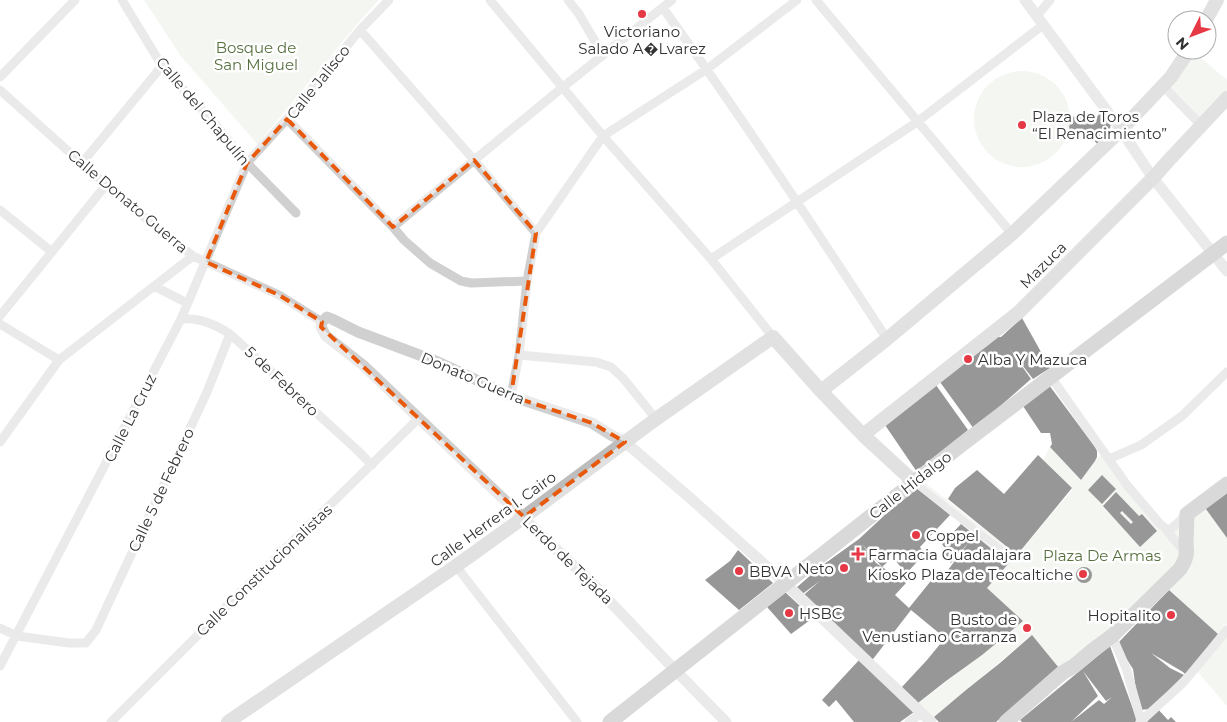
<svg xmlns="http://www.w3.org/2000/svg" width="1227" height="722" font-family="Montserrat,sans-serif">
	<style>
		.green { fill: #e6ecdf }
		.building { fill: #1a1a1a; fill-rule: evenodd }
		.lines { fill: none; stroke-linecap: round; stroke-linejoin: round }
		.pedestrian { stroke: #d0d0d0; stroke-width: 7 }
		.minor { stroke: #d0d0d0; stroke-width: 9 }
		.tertiary { stroke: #d0d0d0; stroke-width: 11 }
		.secondary { stroke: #bdbdbd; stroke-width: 14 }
		.primary { stroke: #ababab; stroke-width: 15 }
		.marked { fill: none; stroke: #e8590c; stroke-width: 4; stroke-dasharray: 10 6; stroke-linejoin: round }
		.poi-dot { fill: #e63946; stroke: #fff; stroke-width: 2 }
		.labels { text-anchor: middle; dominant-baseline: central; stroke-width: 5; stroke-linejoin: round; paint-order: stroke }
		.poi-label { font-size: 15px; fill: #333; stroke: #fff; text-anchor: start }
		.park-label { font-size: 15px; fill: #56703f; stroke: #fff }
		.street-label { font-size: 15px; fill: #333; stroke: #fff }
	</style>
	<rect width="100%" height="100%" fill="#fff"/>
	<path class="green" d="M 144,0 L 379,0 C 357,23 337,49 317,73 C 297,97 276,120 258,145 L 180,55 Z
		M 1192,50 L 1227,80 L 1227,98 L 1204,122 L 1166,82 Z
		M974 119a48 48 0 1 1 96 0a48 48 0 1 1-96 0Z
		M 1050,447 L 1081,480 L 1095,461 L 1104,452 L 1164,527 L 1187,514 L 1227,484 L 1227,624 L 1218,634 L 1169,590 L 1062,673 L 1046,652 L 1031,635 C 998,665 963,692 930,721 L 915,706 C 951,678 987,651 1022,621 L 987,588 L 1009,563 L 911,484 L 919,478 L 1017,555 L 1073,489 L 1043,460 Z
		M 1227,636 L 1227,706 L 1196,670 Z"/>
	<path class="building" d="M 1104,107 L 1111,122 L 1109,136 L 1102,149 L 1089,135 L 1069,131 L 1070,116 L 1095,120 Z
		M 1022,318 L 1050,368 L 1033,379 L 1009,348 L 1031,379 L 974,429 L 940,382 L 997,337 L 1001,337 Z
		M 936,385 L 968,430 L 917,472 L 885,425 Z
		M 1049,385 L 1095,447 L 1097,451 L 1097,457 L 1095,461 L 1081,480 L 1050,447 L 1052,444 L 1050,433 L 1041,433 L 1023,406 Z
		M 1038,455 L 1072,488 L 1017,555 L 948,499 L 955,488 L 977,470 L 1004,494 Z
		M 1102,475 L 1116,489 L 1102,504 L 1088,490 Z
		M 1227,485 L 1227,538 L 1203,505 Z
		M 915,487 L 950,515 L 920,547 L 924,554 L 906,574 L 893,557 L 882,567 L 862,544 L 876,563 L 906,583 L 895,595 L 909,608 L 934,577 L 939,582 L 969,542 L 951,563 L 944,555 L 947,551 L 942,544 L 961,524 L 1009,563 L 987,588 L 1023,621 L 982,655 L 946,681 L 918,703 L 901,688 L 927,660 L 945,638 L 911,610 L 870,663 L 800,598 L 820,581 L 801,595 L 796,588 L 820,567 L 859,539 Z
		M 1116,492 L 1139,516 L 1142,514 L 1157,531 L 1140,547 L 1103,506 ZM 1122,511 L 1133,522 L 1131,524 L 1120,513 Z
		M 738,550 L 773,583 L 739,610 L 705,580 L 730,561 Z
		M1076 575a8 8 0 1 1 16 0a8 8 0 1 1-16 0Z
		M 1169,590 L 1218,634 L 1186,675 L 1183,672 L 1151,653 L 1170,668 L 1184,675 L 1150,709 L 1139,710 L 1133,669 L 1117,644 Z
		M 785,592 L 813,618 L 791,634 L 767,607 Z
		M 1032,635 L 1059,668 L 996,722 L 939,722 L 934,717 L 966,690 L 1000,663 Z
		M 1110,646 L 1137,720 L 1135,722 L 1071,722 L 1099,700 L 1104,704 L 1112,697 L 1106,701 L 1083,671 L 1098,696 L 1071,722 L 1022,722 L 1020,720 Z
		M 860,659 L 914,712 L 900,722 L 854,722 L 836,700 L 829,707 L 822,700 Z
		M 1156,707 L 1168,720 L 1171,717 L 1176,722 L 1147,722 Z"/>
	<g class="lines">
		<path class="pedestrian" d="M 914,482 L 1013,559"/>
		<path class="minor" d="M 122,0 L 162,66 L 216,125 L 247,163 L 296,213
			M 490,0 L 603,136 L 711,259 L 773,337
			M 568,0 L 579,14 L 603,55
			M 816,0 L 1012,234
			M 663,8 C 741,116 814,227 887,339
			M 1037,16 L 1050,0
			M 360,30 L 474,160 L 536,233
			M 0,77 L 75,0
			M 1163,86 L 1201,125
			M 0,90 L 106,185 L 139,213 L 193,256 L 279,295 L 322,322
			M 287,119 L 393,227 L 404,240 L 430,263 L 461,281 L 471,283 L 527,281
			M 82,163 L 162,66
			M 0,210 L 52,252
			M 393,227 L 563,87 L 672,0
			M 711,259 L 917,122 L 1043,25
			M 154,286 L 187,303
			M 0,316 L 106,185
			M 181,319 C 199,317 215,324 230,334 L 356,449 L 372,465
			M 0,324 L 59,360
			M 519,355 L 596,362 L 611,367 L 623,378 L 656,419
			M 1051,377 L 1127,485 L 1160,524 L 1164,527 L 1185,553
			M 511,396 L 519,355 L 527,281 L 536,233 L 603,136 L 707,69 L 797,0
			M 0,442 L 59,360 L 193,256
			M 1109,459 L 1141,445 L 1182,416 L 1227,372
			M 1168,532 L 1187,514
			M 456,566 L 577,722
			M 0,628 L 17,636 L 69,643 L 86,643 L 96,630 L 207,392 L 230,334
			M 1112,636 L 1126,668 L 1141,721
			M 0,666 L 181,319 L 247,163 L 287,119 L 360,30 L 389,0
			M 111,722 L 249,584 L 419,418
			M 909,722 L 922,713
			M 1140,722 L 1183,683 L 1227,630"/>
		<path class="tertiary" d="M 1025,0 L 1121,130 L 1153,178 L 1227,271
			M 726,722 L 675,670 L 597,588 L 363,365 L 326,336 L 321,327 L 322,322 L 327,317 L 332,319 L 358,332 L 438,362 L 511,396 L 592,423 L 611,435 L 625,442 L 689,497 L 785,583 L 931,722"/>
		<path class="secondary" d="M 1206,20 L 1217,0
			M 821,391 L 887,339 L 1012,234 L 1121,130 L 1171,77 L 1189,50
			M 863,435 L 1019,312 L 1153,178 L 1169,160 L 1227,98
			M 228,722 L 456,566 L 524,517 L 656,419 L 773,337 L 821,391 L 863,435 L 914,482"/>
		<path class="primary" d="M 610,722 L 961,445 L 1227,243
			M 1006,722 L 1062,673 L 1074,666 L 1093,650 L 1112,636 L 1180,569 C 1184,563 1188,554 1186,546 L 1187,514 L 1227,484"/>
	</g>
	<path d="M0 0H1227V722H0ZM 287,119 L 393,227 L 474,160 L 536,233 L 511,396 L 592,423 L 625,442 L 524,517 L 321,327 L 322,322 L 279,295 L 206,262 L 247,163 Z" fill="#fff" fill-opacity=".55" fill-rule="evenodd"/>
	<path class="marked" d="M 287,119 L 393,227 L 474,160 L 536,233 L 511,396 L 592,423 L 625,442 L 524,517 L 321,327 L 322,322 L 279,295 L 206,262 L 247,163 Z"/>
	<g class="poi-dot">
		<circle cx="642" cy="14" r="5"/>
		<circle cx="1022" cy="125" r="5"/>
		<circle cx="968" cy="359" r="5"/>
		<circle cx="916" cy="535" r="5"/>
		<path d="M855.5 546.5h5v5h5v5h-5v5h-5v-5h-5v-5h5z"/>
		<circle cx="844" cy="568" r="5"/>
		<circle cx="739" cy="571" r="5"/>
		<circle cx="1083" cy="574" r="5"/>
		<circle cx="789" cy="613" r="5"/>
		<circle cx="1171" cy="615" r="5"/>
		<circle cx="1027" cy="628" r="5"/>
	</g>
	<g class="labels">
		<g class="poi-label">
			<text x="642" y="31" text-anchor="middle">Victoriano<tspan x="642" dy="17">Salado A�Lvarez</tspan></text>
			<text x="1032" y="116">Plaza de Toros<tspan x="1032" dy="17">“El Renacimiento”</tspan></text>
			<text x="978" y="359">Alba Y Mazuca</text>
			<text x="926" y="535">Coppel</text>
			<text x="868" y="554">Farmacia Guadalajara</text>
			<text x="834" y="568" text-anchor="end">Neto</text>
			<text x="749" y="571">BBVA</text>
			<text x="1073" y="574" text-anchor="end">Kiosko Plaza de Teocaltiche</text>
			<text x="799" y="613">HSBC</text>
			<text x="1161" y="615" text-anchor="end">Hopitalito</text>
			<text x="1017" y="619" text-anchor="end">Busto de<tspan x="1017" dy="17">Venustiano Carranza</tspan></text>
		</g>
		<g class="park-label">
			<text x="256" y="47">Bosque de<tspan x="256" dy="17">San Miguel</tspan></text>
			<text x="1102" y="555">Plaza De Armas</text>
		</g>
		<g class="street-label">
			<text transform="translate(318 82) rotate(-51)">Calle Jalisco</text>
			<text transform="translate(203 111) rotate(50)">Calle del Chapulín</text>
			<text transform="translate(128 201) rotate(40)">Calle Donato Guerra</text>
			<text transform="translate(1043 265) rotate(-45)">Mazuca</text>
			<text transform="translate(473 378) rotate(23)">Donato Guerra</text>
			<text transform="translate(282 381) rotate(43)">5 de Febrero</text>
			<text transform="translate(130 418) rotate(-63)">Calle La Cruz</text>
			<text transform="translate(910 485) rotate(-38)">Calle Hidalgo</text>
			<text transform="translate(161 490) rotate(-65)">Calle 5 de Febrero</text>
			<text transform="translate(493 519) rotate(-36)">Calle Herrera I. Cairo</text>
			<text transform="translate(568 560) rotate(44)">Lerdo de Tejada</text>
			<text transform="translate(264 570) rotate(-44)">Calle Constitucionalistas</text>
		</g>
	</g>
	<g transform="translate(1192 35) rotate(228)"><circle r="24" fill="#ffffff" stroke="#adadad"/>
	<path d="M0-4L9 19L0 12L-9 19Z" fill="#e63946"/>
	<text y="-8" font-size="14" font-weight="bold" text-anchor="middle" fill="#333333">N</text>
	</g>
</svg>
